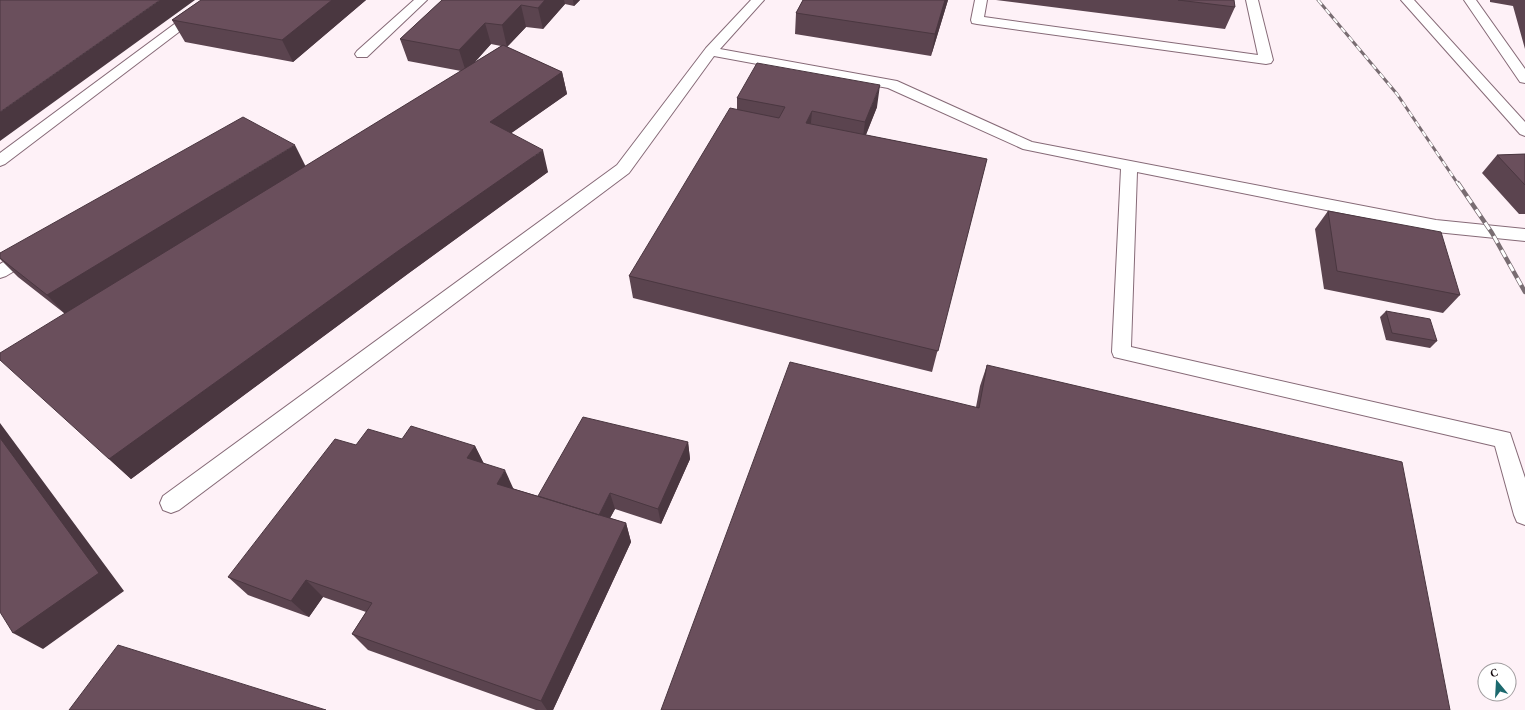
<svg xmlns="http://www.w3.org/2000/svg" width="1525" height="710" font-family="Spectral,serif">
	<style>
		.lines { fill: none; stroke-linecap: round; stroke-linejoin: round }
		.lane-casing { stroke: #866a77; stroke-width: 2 }
		.lane { fill: #fff; fill-rule: evenodd }
		.rail-far1-casing { stroke: #796d72; stroke-width: 3 }
		.rail-casing { stroke: #796d72; stroke-width: 4.5 }
		.rail-far1 { stroke: #fff; stroke-width: 2; stroke-dasharray: 6; stroke-linecap: butt }
		.rail { stroke: #fff; stroke-width: 3; stroke-dasharray: 8; stroke-linecap: butt }
		.wall { fill: #5b444f; fill-rule: evenodd }
		.shaded-wall { fill: #4a3740 }
		.building { fill: #6a4f5c; stroke: #4a3740 }
	</style>
	<rect width="100%" height="100%" fill="#fef1f7"/>
	<g class="lines">
		<defs>
			<path id="lane" d="M 207,0 L 221,0 L 5,164 L 0,166 L 0,153 Z
				M 414,0 L 427,0 L 367,57 L 357,57 L 355,54 L 357,51 Z
				M 751,0 L 764,0 L 720,49 L 897,81 L 1032,142 L 1436,220 L 1525,229 L 1525,241 L 1436,232 L 1137,172 L 1131,347 L 1510,433 L 1525,478 L 1525,525 L 1517,522 L 1514,515 L 1495,446 L 1114,357 L 1112,352 L 1121,169 L 1023,149 L 888,88 L 714,56 L 629,173 L 179,510 L 171,513 L 163,510 L 160,503 L 163,496 L 617,165 L 706,48 Z
				M 975,0 L 987,0 L 984,17 L 1258,55 L 1246,0 L 1258,0 L 1273,60 L 1271,63 L 1266,64 L 977,24 L 972,23 L 971,20 Z
				M 1401,0 L 1414,0 L 1525,122 L 1525,136 L 1520,134 Z
				M 1464,0 L 1476,0 L 1525,69 L 1525,83 L 1520,82 Z
				M 30,248 L 36,250 L 39,254 L 36,258 L 6,276 L 0,278 L 0,264 L 24,250 Z"/>
		</defs>
		<use href="#lane" class="lane-casing"/>
		<use href="#lane" class="lane"/>
		<defs>
			<path id="rail-far1" d="M 1318,0 L 1397,94 L 1458,184"/>
			<path id="rail" d="M 1458,183 L 1492,233 L 1525,292"/>
		</defs>
		<use href="#rail-far1" class="rail-far1-casing"/>
		<use href="#rail" class="rail-casing"/>
		<use href="#rail-far1" class="rail-far1"/>
		<use href="#rail" class="rail"/>
	</g>
	<path class="wall" d="M 201,0 L 366,0 L 293,62 L 185,42 L 172,20 Z
		M 442,0 L 580,0 L 574,6 L 565,4 L 543,29 L 526,27 L 507,47 L 562,72 L 567,94 L 511,133 L 548,172 L 409,273 L 131,479 L 109,459 L 64,313 L 18,277 L 0,259 L 0,253 L 306,166 L 461,71 L 408,61 L 400,39 ZM 491,44 L 501,46 L 474,63 Z
		M 803,0 L 948,0 L 931,56 L 795,34 L 796,13 Z
		M 996,0 L 1234,0 L 1235,7 L 1225,29 Z
		M 1490,0 L 1525,0 L 1525,49 L 1513,6 L 1490,2 Z
		M 737,98 L 877,107 L 866,135 L 987,159 L 932,372 L 633,298 L 629,276 L 737,110 Z
		M 1525,154 L 1525,214 L 1519,214 L 1482,173 L 1497,155 Z
		M 1328,211 L 1460,295 L 1443,313 L 1324,289 L 1315,229 Z
		M 1386,311 L 1437,341 L 1430,348 L 1386,340 L 1380,317 Z
		M 987,365 L 1450,710 L 976,407 L 980,386 Z
		M 402,439 L 475,446 L 484,464 L 514,489 L 538,496 L 688,442 L 690,459 L 661,524 L 615,509 L 610,518 L 626,523 L 631,542 L 553,710 L 536,710 L 368,650 L 352,634 L 366,612 L 323,597 L 309,617 L 248,595 L 228,577 L 356,445 Z"/>
	<path class="shaded-wall" d="M 160,0 L 195,0 L 0,141 L 0,112 Z
		M 332,0 L 366,0 L 293,62 L 282,40 Z
		M 545,0 L 564,0 L 565,4 L 543,29 L 538,8 Z
		M 573,0 L 580,0 L 574,6 Z
		M 945,0 L 948,0 L 931,56 L 935,34 Z
		M 521,5 L 526,27 L 507,47 L 502,25 Z
		M 485,23 L 491,44 L 466,72 L 459,50 Z
		M 562,72 L 567,94 L 496,144 L 490,122 Z
		M 880,85 L 877,107 L 862,144 L 865,122 Z
		M 812,111 L 810,134 L 806,123 Z
		M 295,145 L 306,167 L 68,317 L 47,295 Z
		M 543,150 L 548,172 L 409,273 L 131,479 L 109,459 L 398,251 Z
		M 0,423 L 124,591 L 43,649 L 13,633 L 0,438 Z
		M 688,442 L 690,459 L 661,524 L 658,509 Z
		M 475,446 L 485,466 L 467,458 Z
		M 505,470 L 514,490 L 497,484 Z
		M 610,493 L 615,509 L 602,533 L 598,518 Z
		M 626,523 L 631,542 L 553,710 L 547,710 L 541,701 Z
		M 306,580 L 323,597 L 309,617 L 291,601 Z"/>
	<path class="building" d="M 0,0 L 160,0 L 0,112 Z
		M 201,0 L 332,0 L 282,40 L 172,20 Z
		M 442,0 L 545,0 L 538,8 L 521,5 L 502,25 L 485,23 L 459,50 L 400,39 Z
		M 803,0 L 945,0 L 935,34 L 796,13 Z
		M 1178,0 L 1234,0 L 1235,7 Z
		M 503,45 L 562,72 L 490,122 L 543,150 L 398,251 L 109,459 L 0,360 L 0,353 Z
		M 757,63 L 880,85 L 865,122 L 812,111 L 806,123 L 987,159 L 938,351 L 629,276 L 730,108 L 779,118 L 785,107 L 737,98 Z
		M 243,117 L 295,145 L 47,295 L 0,258 L 0,253 Z
		M 1525,154 L 1525,185 L 1497,155 Z
		M 1328,211 L 1441,232 L 1460,295 L 1337,271 Z
		M 1386,311 L 1430,319 L 1437,341 L 1392,333 Z
		M 790,362 L 979,408 L 987,365 L 1402,462 L 1450,710 L 661,710 Z
		M 583,417 L 688,442 L 658,509 L 610,493 L 599,515 L 538,496 Z
		M 411,426 L 475,446 L 467,458 L 505,470 L 497,484 L 626,523 L 541,701 L 352,634 L 372,603 L 306,580 L 291,601 L 228,577 L 335,439 L 356,445 L 368,429 L 402,439 Z
		M 0,438 L 99,573 L 13,633 L 0,612 Z
		M 118,645 L 326,710 L 69,710 Z"/>
	<g transform="translate(1497 682) rotate(342)"><circle r="19" fill="#ffffff" stroke="#a19d9f"/>
	<path d="M0-3L7 15L0 10L-7 15Z" fill="#1c696e"/>
	<text y="-6" font-size="11" font-weight="bold" text-anchor="middle" fill="#14090e">С</text>
	</g>
</svg>
